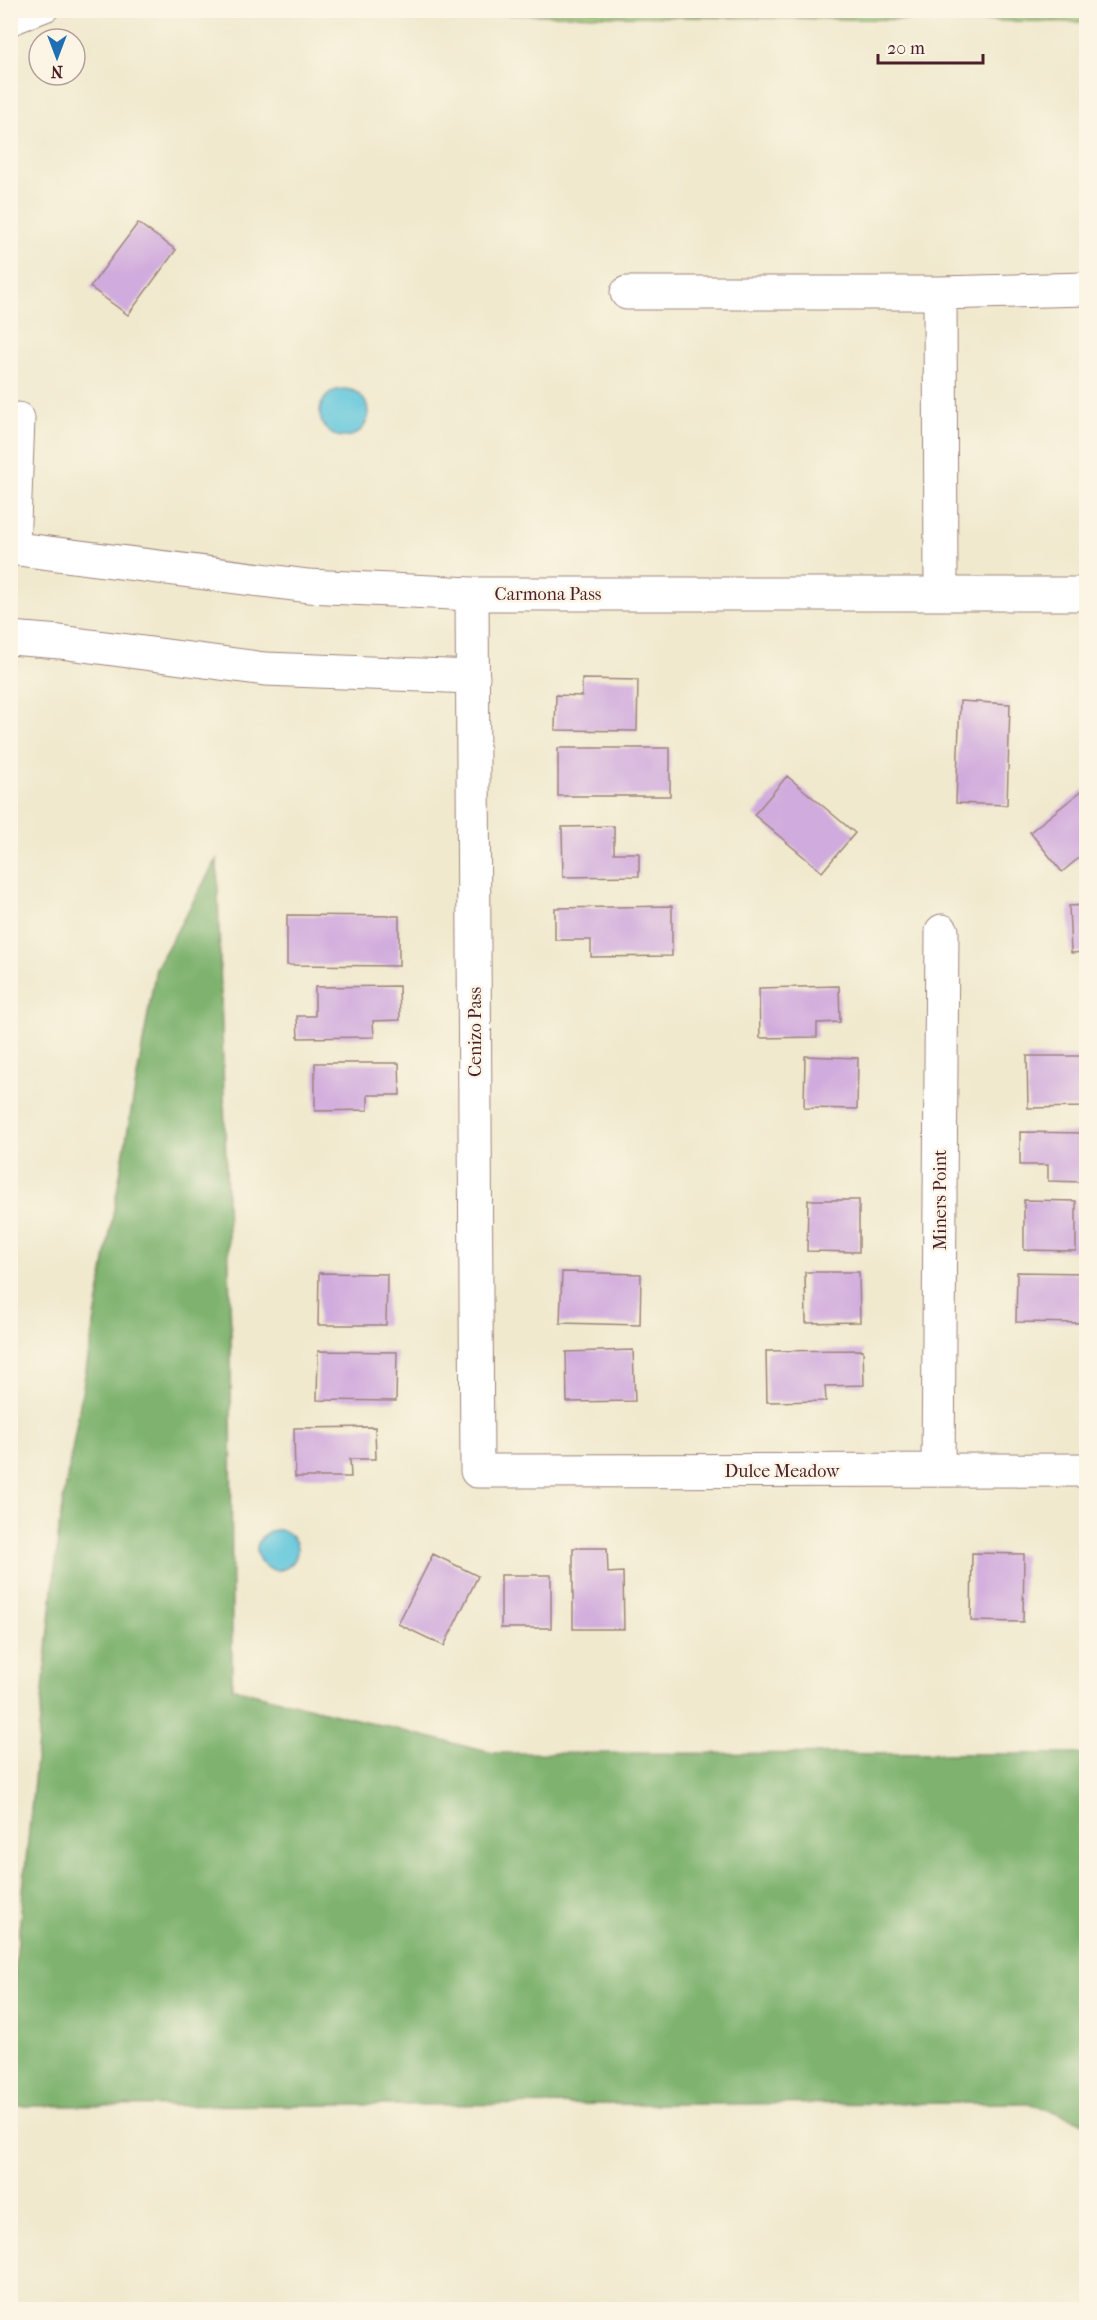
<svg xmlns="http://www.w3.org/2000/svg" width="1097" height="2320" font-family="'IM FELL French Canon',serif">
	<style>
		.green { fill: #9dcf7f; stroke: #747755; stroke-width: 1.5 }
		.forest { fill: #7eb26e; stroke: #64684c; stroke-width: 1.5 }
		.water { fill: #5fc6dc; stroke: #547284; stroke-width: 1.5 }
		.building { fill: #d0abdd }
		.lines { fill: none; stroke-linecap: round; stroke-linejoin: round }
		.service-casing { stroke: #9d847c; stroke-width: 23 }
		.minor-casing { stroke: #9d847c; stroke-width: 35 }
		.service { stroke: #fff; stroke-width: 21 }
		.minor { stroke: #fff; stroke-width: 33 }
		.labels { text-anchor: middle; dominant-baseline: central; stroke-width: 5; stroke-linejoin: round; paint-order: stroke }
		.street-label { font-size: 18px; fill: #4a1f2b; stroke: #fcf5e5 }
	</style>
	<rect width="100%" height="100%" fill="#fcf5e5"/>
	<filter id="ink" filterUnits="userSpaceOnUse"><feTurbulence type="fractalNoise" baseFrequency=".0167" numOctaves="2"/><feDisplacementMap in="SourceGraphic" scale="12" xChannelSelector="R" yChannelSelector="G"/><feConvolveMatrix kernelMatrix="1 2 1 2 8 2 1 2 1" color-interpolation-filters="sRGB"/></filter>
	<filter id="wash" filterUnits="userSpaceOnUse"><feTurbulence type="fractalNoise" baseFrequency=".008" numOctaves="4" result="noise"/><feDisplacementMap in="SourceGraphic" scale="24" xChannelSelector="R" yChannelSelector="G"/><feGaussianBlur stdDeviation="1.35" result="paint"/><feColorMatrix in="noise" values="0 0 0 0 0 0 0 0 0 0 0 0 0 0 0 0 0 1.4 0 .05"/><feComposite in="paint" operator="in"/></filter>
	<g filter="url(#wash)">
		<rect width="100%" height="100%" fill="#f0e9ce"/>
		<path class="green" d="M 330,11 L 1086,10 L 1086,22 L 330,12 Z"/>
		<path class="forest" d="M 217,859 L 231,1335 L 232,1688 L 492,1753 L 1086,1754 L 1086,2123 L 1029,2103 L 11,2106 L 11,2011 L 60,1519 L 156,968 Z"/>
		<path class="water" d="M320 413a24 24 0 1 1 48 0a24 24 0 1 1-48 0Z
			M257 1550a20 20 0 1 1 40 0a20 20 0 1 1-40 0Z"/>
		<g id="blocks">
			<path class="building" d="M 138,223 L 176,250 L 128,315 L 90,287 Z
				M 582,679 L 638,680 L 637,731 L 555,730 L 556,695 L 582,696 Z
				M 960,701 L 1010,704 L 1007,805 L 956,803 Z
				M 558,748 L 670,748 L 670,796 L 558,796 Z
				M 787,776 L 855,833 L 822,872 L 754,815 Z
				M 1084,789 L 1086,793 L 1086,852 L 1062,872 L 1030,832 Z
				M 614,826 L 614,853 L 639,853 L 639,876 L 563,877 L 562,827 Z
				M 1086,905 L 1086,952 L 1071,953 L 1069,906 Z
				M 672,906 L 672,956 L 591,957 L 591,940 L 555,940 L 555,908 Z
				M 287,915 L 399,916 L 399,966 L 287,965 Z
				M 399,986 L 400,1020 L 373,1021 L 374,1037 L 298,1038 L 297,1016 L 315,1016 L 315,987 Z
				M 839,986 L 840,1022 L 817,1023 L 817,1037 L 760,1038 L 759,988 Z
				M 805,1056 L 858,1058 L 857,1109 L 804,1108 Z
				M 1027,1056 L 1082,1056 L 1082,1081 L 1086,1081 L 1086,1107 L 1028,1108 Z
				M 315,1063 L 399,1063 L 400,1095 L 368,1095 L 368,1110 L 315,1111 Z
				M 1020,1132 L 1086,1133 L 1086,1182 L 1048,1181 L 1048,1165 L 1020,1165 Z
				M 808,1200 L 859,1200 L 859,1252 L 807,1251 Z
				M 1024,1200 L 1076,1201 L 1076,1251 L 1024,1250 Z
				M 562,1272 L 641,1274 L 640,1325 L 560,1323 Z
				M 805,1272 L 859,1272 L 860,1322 L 806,1323 Z
				M 1017,1272 L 1086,1273 L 1086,1323 L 1016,1322 Z
				M 319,1273 L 387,1274 L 386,1325 L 318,1325 Z
				M 633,1350 L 635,1401 L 567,1402 L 566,1352 Z
				M 863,1350 L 864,1385 L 825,1386 L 826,1401 L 767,1402 L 766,1351 Z
				M 318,1351 L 397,1352 L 396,1401 L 317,1400 Z
				M 375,1427 L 376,1459 L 350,1459 L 351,1477 L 295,1477 L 294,1428 Z
				M 573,1548 L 607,1548 L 608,1573 L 623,1572 L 624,1629 L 573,1629 Z
				M 972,1553 L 1024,1554 L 1023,1622 L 971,1621 Z
				M 433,1554 L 478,1576 L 444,1646 L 398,1624 Z
				M 501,1575 L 551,1575 L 551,1628 L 501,1628 Z"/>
		</g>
	</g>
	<g filter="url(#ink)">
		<use href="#blocks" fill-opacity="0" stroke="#9d847c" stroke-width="1.5"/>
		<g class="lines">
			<defs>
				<path id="service" d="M 10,25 L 48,10"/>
				<path id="minor" d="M 627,293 L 940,293
					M 10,420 L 18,419 L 13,549
					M 10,548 L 308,586 L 472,594 L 1086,594
					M 472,594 L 477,1471 L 1086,1470
					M 941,594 L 940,293 L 1086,289
					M 10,638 L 60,642 L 265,669 L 473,677
					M 938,1470 L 942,931"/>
			</defs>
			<use href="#service" class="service-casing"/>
			<use href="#minor" class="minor-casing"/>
			<use href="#service" class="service"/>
			<use href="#minor" class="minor"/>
		</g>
	</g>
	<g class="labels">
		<g class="street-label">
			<text x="548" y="594">Carmona Pass</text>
			<text transform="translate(475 1032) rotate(-90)">Cenizo Pass</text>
			<text transform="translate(940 1200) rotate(-90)">Miners Point</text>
			<text x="782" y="1471">Dulce Meadow</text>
		</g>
	</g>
	<rect width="1097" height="2320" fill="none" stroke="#fcf5e5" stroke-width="36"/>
	<g transform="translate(57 57) rotate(180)"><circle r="28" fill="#fcf5e5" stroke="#b59f9b" stroke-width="1.5"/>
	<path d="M0-4.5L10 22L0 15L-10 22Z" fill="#1f6fb2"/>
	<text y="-9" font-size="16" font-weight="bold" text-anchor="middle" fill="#4a1f2b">N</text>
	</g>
	<path d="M878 54v9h105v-9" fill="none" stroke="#4a1f2b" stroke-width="3"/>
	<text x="887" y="54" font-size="18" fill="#4a1f2b" stroke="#fcf5e5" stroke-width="4.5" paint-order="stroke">20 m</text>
</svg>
